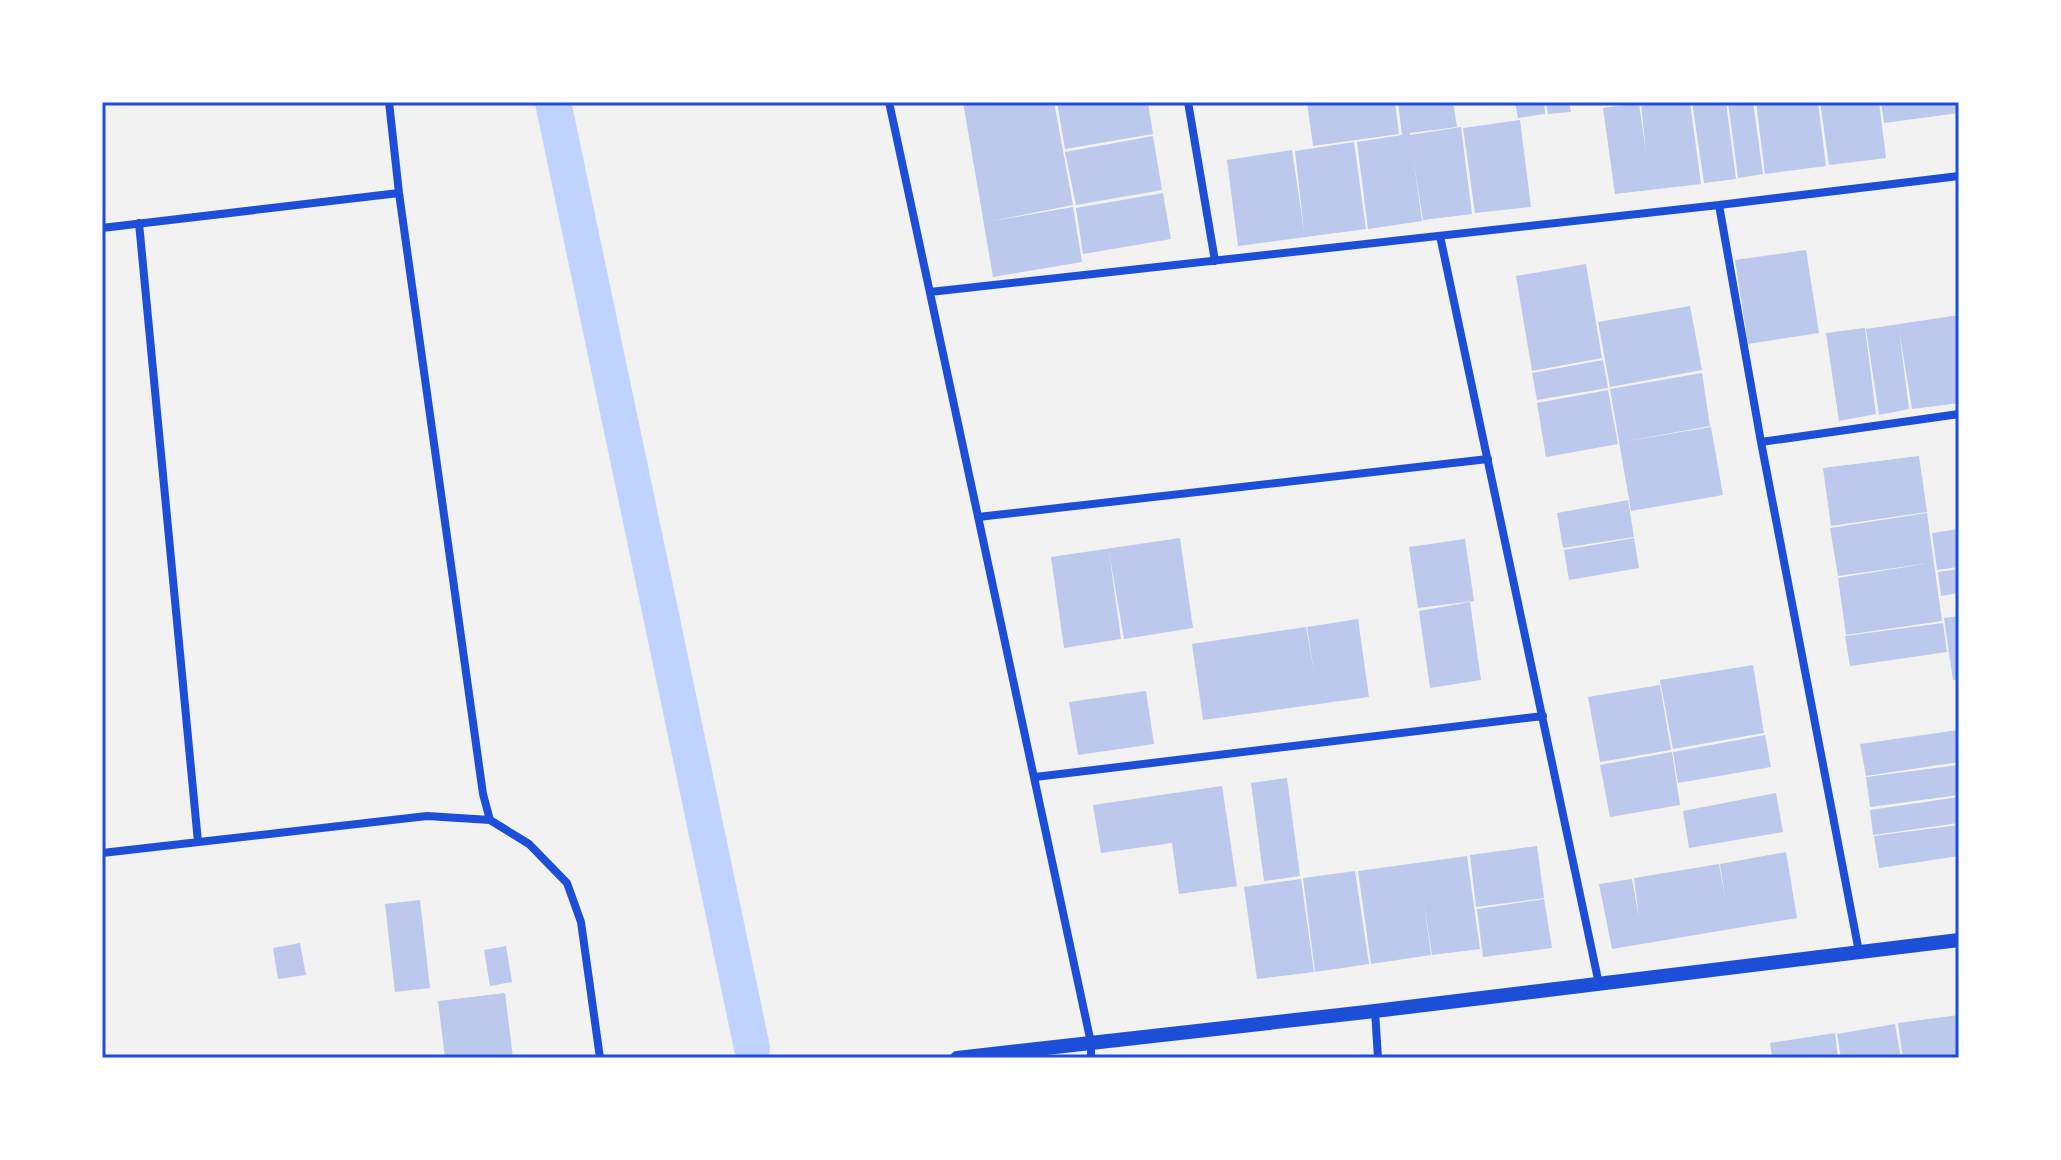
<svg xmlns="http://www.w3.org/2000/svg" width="2061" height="1160" font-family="Merriweather,serif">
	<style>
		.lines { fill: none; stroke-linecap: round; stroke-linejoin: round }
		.canal { stroke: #bfd3fe; stroke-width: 36 }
		.building { fill: #bdc9ec }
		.minor { stroke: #1d4ed8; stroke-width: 8 }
		.tertiary { stroke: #1d4ed8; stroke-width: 14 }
		.neatline { fill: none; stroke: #1d4ed8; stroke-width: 3 }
	</style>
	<rect width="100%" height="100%" fill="#f2f2f2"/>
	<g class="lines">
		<path class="canal" d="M 553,102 L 752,1048"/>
	</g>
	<path class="building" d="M 963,102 L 1054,102 L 1073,205 L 987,222 L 1073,207 L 1082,262 L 993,277 Z
		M 1057,102 L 1148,102 L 1153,134 L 1065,149 Z
		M 1307,102 L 1395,102 L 1399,134 L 1313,146 Z
		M 1398,102 L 1453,102 L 1457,127 L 1410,133 L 1410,135 L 1461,127 L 1472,214 L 1423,220 L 1413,157 L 1422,221 L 1368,229 L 1357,142 L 1402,135 Z
		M 1515,102 L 1544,102 L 1545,114 L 1518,118 Z
		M 1546,102 L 1569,102 L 1571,112 L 1548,114 Z
		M 1690,102 L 1701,184 L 1615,194 L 1603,108 L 1639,103 L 1646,153 L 1641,103 Z
		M 1692,102 L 1726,102 L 1736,179 L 1704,183 Z
		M 1728,102 L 1753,102 L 1763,174 L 1738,178 Z
		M 1756,102 L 1818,102 L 1826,166 L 1765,174 Z
		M 1820,102 L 1879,102 L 1886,158 L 1829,165 Z
		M 1881,102 L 1959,102 L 1959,113 L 1884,123 Z
		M 1520,120 L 1531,207 L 1475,213 L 1463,128 Z
		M 1153,136 L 1162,190 L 1076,205 L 1065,152 Z
		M 1354,142 L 1366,229 L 1238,246 L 1227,160 L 1292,150 L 1304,231 L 1295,151 Z
		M 1163,193 L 1171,239 L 1083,254 L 1076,208 Z
		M 1806,250 L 1819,333 L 1748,344 L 1735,260 Z
		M 1586,264 L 1602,358 L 1532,371 L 1516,276 Z
		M 1690,306 L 1702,370 L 1610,387 L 1598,322 Z
		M 1959,315 L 1959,403 L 1912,409 L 1899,330 L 1909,409 L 1879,415 L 1866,329 Z
		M 1865,328 L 1876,414 L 1839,421 L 1826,333 Z
		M 1603,360 L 1608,388 L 1537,400 L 1532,373 Z
		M 1702,373 L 1710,426 L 1622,442 L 1711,427 L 1723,495 L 1631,511 L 1610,389 Z
		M 1608,390 L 1618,444 L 1546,457 L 1537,403 Z
		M 1919,456 L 1927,512 L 1831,526 L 1823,468 Z
		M 1628,500 L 1634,537 L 1563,548 L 1557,513 Z
		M 1927,513 L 1942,621 L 1846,635 L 1838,578 L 1930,563 L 1838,576 L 1830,528 Z
		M 1959,529 L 1959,567 L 1937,570 L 1932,533 Z
		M 1180,538 L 1193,628 L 1124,639 L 1109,552 L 1121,639 L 1064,648 L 1051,557 Z
		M 1634,538 L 1639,568 L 1569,580 L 1564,550 Z
		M 1465,539 L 1474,601 L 1418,608 L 1409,547 Z
		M 1959,569 L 1959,593 L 1941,596 L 1938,572 Z
		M 1470,602 L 1481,680 L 1430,688 L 1419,611 Z
		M 1959,616 L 1959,679 L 1953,680 L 1944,618 Z
		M 1358,619 L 1369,697 L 1203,720 L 1192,644 L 1306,627 L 1314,672 L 1307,627 Z
		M 1943,623 L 1947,652 L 1850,666 L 1845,636 Z
		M 1753,665 L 1764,733 L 1673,749 L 1660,680 Z
		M 1660,685 L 1671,750 L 1600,762 L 1588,697 Z
		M 1146,691 L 1154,744 L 1078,755 L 1069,702 Z
		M 1958,730 L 1959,762 L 1866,776 L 1860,744 Z
		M 1765,735 L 1771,767 L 1678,783 L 1673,752 Z
		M 1672,752 L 1680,805 L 1610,817 L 1600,765 Z
		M 1959,765 L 1959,795 L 1870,807 L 1866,777 Z
		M 1287,778 L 1300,876 L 1264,881 L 1251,783 Z
		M 1222,786 L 1237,886 L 1179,894 L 1172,843 L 1101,853 L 1093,805 Z
		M 1776,793 L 1783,832 L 1689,848 L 1683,811 Z
		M 1959,797 L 1959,823 L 1873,835 L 1870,810 Z
		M 1959,825 L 1959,856 L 1879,868 L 1874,836 Z
		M 1537,846 L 1544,898 L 1476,907 L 1470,855 Z
		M 1786,852 L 1797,918 L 1612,949 L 1599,884 L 1632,879 L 1639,918 L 1634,878 L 1719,864 L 1726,903 L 1720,864 Z
		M 1467,856 L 1480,949 L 1432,955 L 1424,903 L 1431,955 L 1371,964 L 1358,871 Z
		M 1355,871 L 1369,964 L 1315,972 L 1303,878 Z
		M 1301,879 L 1314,972 L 1257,979 L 1244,887 Z
		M 1544,899 L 1552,948 L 1483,957 L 1477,909 Z
		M 420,900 L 430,988 L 395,992 L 385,904 Z
		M 300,943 L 306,975 L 278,979 L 273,948 Z
		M 506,946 L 512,982 L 490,986 L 484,950 Z
		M 505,993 L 513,1058 L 445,1058 L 438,1001 Z
		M 1959,1015 L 1959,1058 L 1903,1058 L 1898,1023 Z
		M 1895,1024 L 1901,1058 L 1841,1058 L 1837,1034 Z
		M 1835,1033 L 1838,1058 L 1772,1058 L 1770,1043 Z"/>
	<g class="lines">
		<path class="minor" d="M 389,102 L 399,193 L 483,794 L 490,820
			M 889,102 L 1091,1043 L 1091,1058
			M 1188,102 L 1215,261
			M 1719,205 L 1761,442 L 1859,952
			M 139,223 L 198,842
			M 102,228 L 399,193
			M 1440,236 L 1599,984
			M 930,292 L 1719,205 L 1959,176
			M 1761,442 L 1959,414
			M 978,517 L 1488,459
			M 1035,777 L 1543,716
			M 102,853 L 427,816 L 490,820 L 529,844 L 567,883 L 581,922 L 600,1058
			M 1375,1011 L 1378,1058"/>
		<path class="tertiary" d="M 957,1058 L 1375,1011 L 1959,940"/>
	</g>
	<rect width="2061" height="1160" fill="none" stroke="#ffffff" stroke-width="208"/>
	<rect x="104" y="104" width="1853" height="952" class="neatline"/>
</svg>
